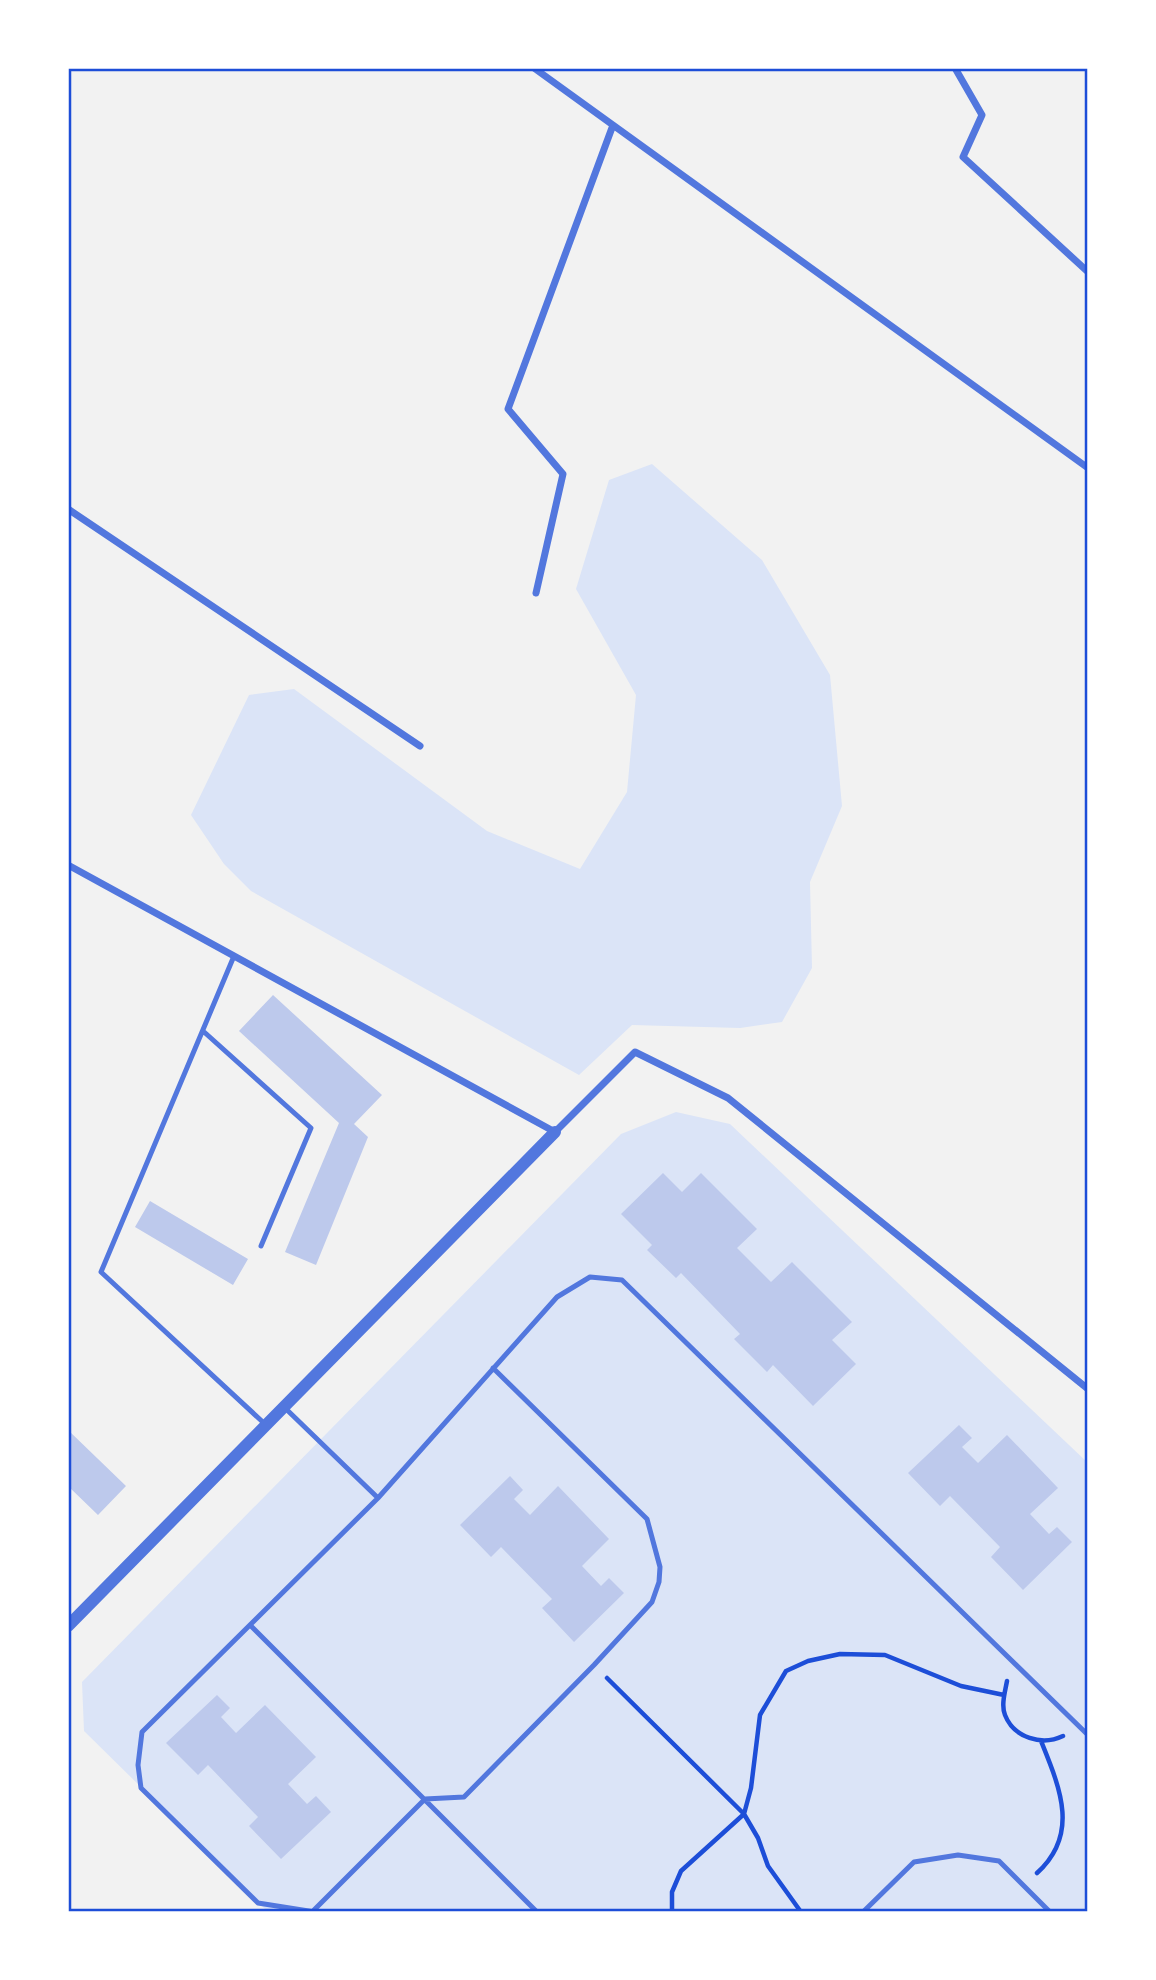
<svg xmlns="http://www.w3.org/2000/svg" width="1156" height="1980" font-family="'Roboto Condensed',sans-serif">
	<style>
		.green { fill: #dbe4f7 }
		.building { fill: #bdc9ec }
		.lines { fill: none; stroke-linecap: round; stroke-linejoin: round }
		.path { stroke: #1d4ed8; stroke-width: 4.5 }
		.service { stroke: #5277de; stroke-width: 5 }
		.minor { stroke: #5277de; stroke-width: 7 }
		.tertiary { stroke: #5277de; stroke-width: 12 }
		.neatline { fill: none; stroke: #1d4ed8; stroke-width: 2.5 }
	</style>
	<rect width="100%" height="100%" fill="#f2f2f2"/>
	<path class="green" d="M 652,464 L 762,560 L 830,675 L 842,806 L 810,882 L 812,968 L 782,1022 L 740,1028 L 632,1025 L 579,1075 L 251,891 L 224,864 L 191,815 L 249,695 L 294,689 L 487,831 L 580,869 L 627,792 L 636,695 L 576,589 L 609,480 Z
		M 676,1112 L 730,1124 L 1088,1463 L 1088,1912 L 268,1912 L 84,1731 L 82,1682 L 621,1134 Z"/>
	<path class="building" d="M 273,995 L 382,1095 L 354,1124 L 368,1137 L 316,1265 L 285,1252 L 339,1123 L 239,1031 Z
		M 663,1173 L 682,1192 L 701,1173 L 757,1229 L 737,1248 L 771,1282 L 792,1262 L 852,1322 L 832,1340 L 856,1364 L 813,1406 L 773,1365 L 767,1372 L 734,1339 L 740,1334 L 681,1273 L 676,1278 L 647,1250 L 652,1245 L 621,1214 Z
		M 150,1201 L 248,1259 L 233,1285 L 135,1227 Z
		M 959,1425 L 972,1438 L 962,1447 L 978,1463 L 1007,1435 L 1058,1488 L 1030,1514 L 1049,1534 L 1057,1527 L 1072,1542 L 1023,1590 L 991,1557 L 1000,1547 L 950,1496 L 940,1506 L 908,1473 Z
		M 68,1430 L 126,1486 L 98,1515 L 68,1486 Z
		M 510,1476 L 523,1490 L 514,1499 L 530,1515 L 558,1486 L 609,1539 L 582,1566 L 601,1586 L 609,1578 L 624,1593 L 574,1642 L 542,1608 L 552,1599 L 501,1547 L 491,1557 L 460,1525 Z
		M 217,1695 L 230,1708 L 221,1717 L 236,1733 L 265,1705 L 316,1757 L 288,1784 L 307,1804 L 316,1796 L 331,1812 L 281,1859 L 249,1826 L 258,1817 L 208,1765 L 198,1775 L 166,1743 Z"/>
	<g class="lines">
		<path class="path" d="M 607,1678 L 744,1814 L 758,1838 L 768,1866 L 801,1912
			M 1007,1681 C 1005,1692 1001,1705 1005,1715 C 1014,1738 1042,1746 1063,1736
			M 1037,1873 C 1080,1834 1060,1788 1041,1741
			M 672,1912 L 672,1892 L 681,1871 L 744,1814 L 751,1788 L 760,1715 L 786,1671 L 808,1661 L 840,1654 L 885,1655 L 961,1686 L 1004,1695"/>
		<path class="service" d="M 234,956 L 101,1272 L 266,1425
			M 203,1031 L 311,1128 L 261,1246
			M 284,1407 L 378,1498
			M 250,1625 L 537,1912
			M 314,1910 L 425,1799 L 464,1797 L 594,1665 L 652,1602 L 659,1582 L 660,1567 L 647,1519 L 493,1368
			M 315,1912 L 258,1903 L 141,1788 L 138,1765 L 142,1732 L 378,1498 L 557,1297 L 590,1277 L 622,1280 L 1088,1735
			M 863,1912 L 914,1862 L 958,1855 L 999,1861 L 1050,1912"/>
		<path class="minor" d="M 534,68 L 1088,468
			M 955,68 L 982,115 L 963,157 L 1088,272
			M 68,509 L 420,746
			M 536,593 L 563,474 L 508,409 L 613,125
			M 68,865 L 555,1132 L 635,1052 L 728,1098 L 1088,1389"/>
		<path class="tertiary" d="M 68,1626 L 555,1132"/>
	</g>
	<rect width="1156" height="1980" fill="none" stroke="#ffffff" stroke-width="140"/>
	<rect x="70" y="70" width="1016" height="1840" class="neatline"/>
</svg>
